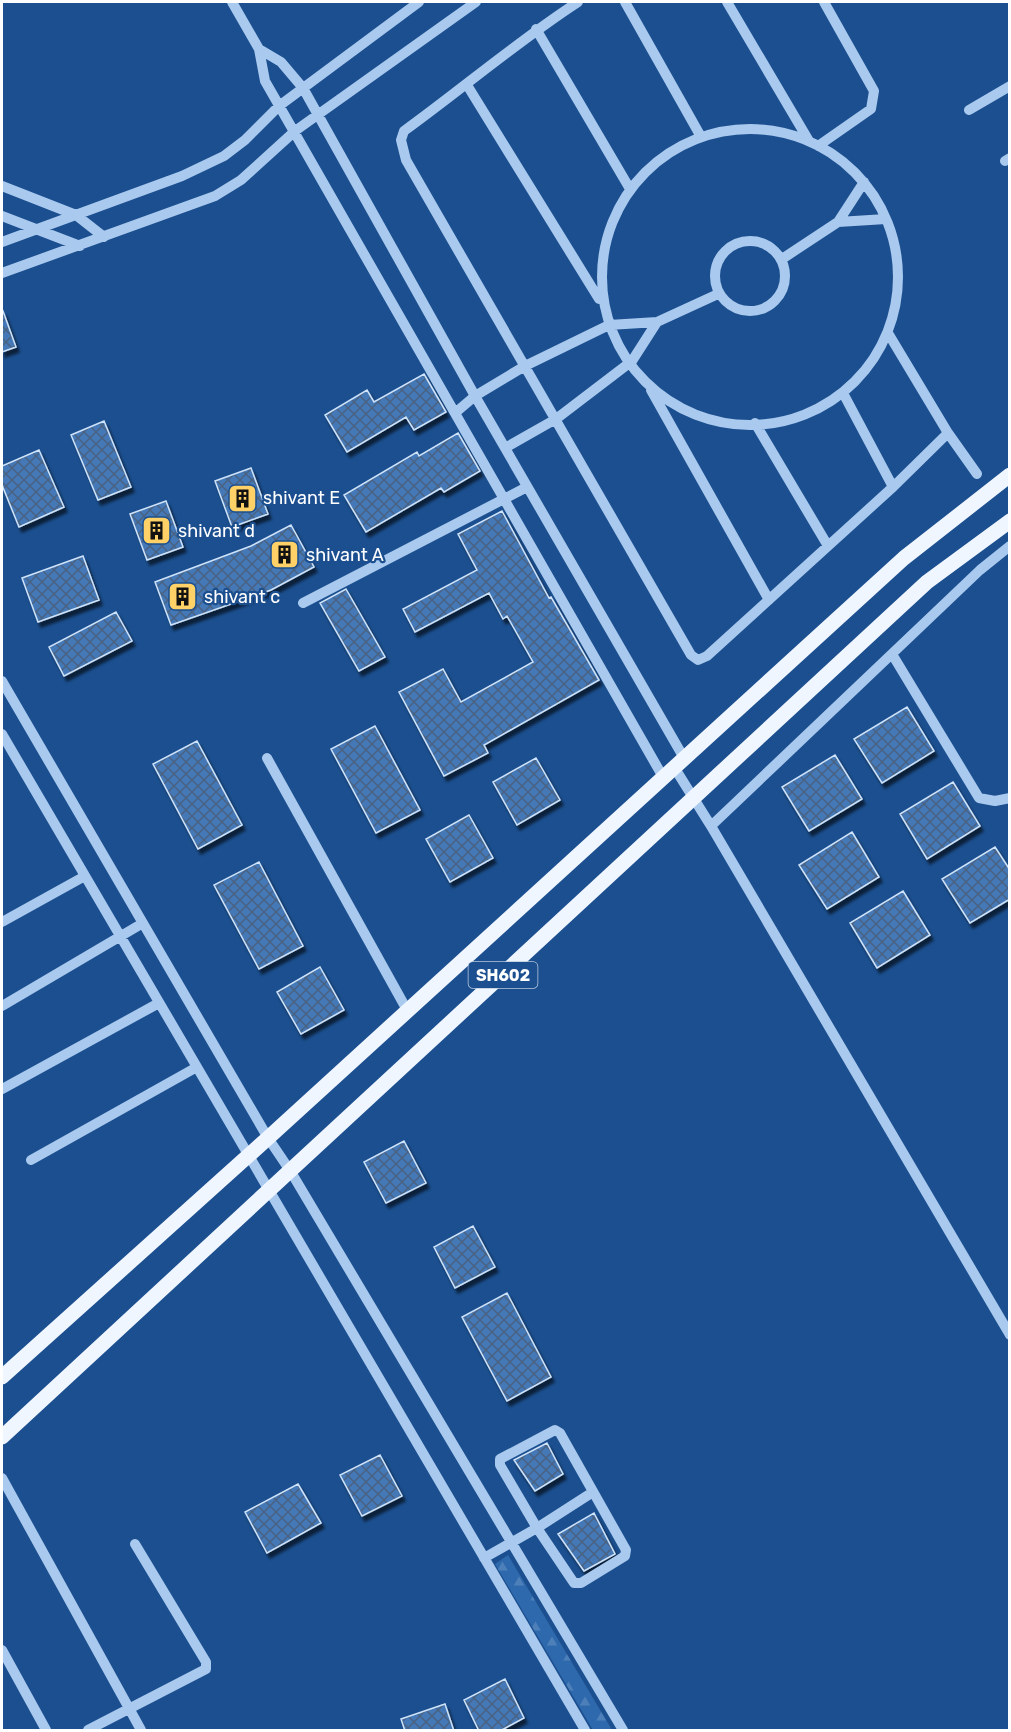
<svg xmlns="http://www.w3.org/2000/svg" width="1011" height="1732" font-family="Rubik,sans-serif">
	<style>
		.forest { fill: url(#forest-firs) }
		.building { fill: url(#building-cross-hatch); stroke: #cfe3fa; stroke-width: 1.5; filter: url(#shadow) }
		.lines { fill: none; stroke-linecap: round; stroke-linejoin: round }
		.minor { stroke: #a9c9ee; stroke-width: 10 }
		.major { stroke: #f0f6ff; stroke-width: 15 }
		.labels { text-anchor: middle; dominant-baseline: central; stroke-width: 4.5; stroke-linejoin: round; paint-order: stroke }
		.shield { fill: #1b4f8f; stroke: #bbcadd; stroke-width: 1.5 }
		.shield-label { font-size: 16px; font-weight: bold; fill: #fff }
		.poi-label { font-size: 18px; fill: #fff; stroke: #1b4f8f; text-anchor: start }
	</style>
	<defs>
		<pattern id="forest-firs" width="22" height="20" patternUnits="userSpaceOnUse" patternTransform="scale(1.5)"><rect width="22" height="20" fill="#2e69ad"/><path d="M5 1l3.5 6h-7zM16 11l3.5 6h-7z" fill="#4d80b9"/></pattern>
		<pattern id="building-cross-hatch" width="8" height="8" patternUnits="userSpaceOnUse" patternTransform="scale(1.5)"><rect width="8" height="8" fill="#4478b7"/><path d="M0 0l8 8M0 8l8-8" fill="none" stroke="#486282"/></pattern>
		<filter id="shadow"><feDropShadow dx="3" dy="5" stdDeviation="1.5" flood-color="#0009"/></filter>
	</defs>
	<rect width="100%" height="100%" fill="#1b4f8f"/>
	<path class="forest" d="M 508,1555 L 612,1730 L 593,1730 L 495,1564 Z"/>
	<path class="building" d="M 3,311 L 16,347 L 2,352 L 2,312 Z
		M 424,374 L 446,412 L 414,430 L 406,417 L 347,452 L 325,415 L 367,390 L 374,402 Z
		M 104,421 L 131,487 L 98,500 L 71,435 Z
		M 458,433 L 480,471 L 444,492 L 441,488 L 366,532 L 344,495 L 417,452 L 419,456 Z
		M 39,450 L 64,507 L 19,527 L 2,485 L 2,466 Z
		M 251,468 L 268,514 L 232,527 L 215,481 Z
		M 166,501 L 183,547 L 147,560 L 130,514 Z
		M 502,511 L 549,598 L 551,597 L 599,680 L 484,745 L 488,753 L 444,776 L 399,692 L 443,669 L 461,702 L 533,662 L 507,616 L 503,619 L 489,593 L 415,632 L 403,609 L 477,570 L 458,534 Z
		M 291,525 L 314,567 L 271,590 L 171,625 L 155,582 L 251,546 Z
		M 83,556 L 99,600 L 38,622 L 22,578 Z
		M 346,589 L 385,657 L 359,671 L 320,603 Z
		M 116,612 L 132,641 L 64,676 L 49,647 Z
		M 907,707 L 934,751 L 882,783 L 854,739 Z
		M 375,726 L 420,810 L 376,833 L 331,749 Z
		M 197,741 L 242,825 L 198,849 L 153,764 Z
		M 835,755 L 862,799 L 809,831 L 782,787 Z
		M 536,758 L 560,800 L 517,825 L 493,782 Z
		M 953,782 L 980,826 L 927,859 L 900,814 Z
		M 469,815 L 493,858 L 450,882 L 426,839 Z
		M 852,832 L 879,877 L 827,909 L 799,865 Z
		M 995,847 L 1010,870 L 1010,899 L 970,923 L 942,879 Z
		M 259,862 L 303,946 L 259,969 L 214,885 Z
		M 903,891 L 930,935 L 877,968 L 850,923 Z
		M 320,967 L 344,1010 L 301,1034 L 277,992 Z
		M 404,1141 L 426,1183 L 386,1203 L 364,1162 Z
		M 473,1226 L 495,1267 L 455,1288 L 434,1247 Z
		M 507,1293 L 551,1377 L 507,1401 L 462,1317 Z
		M 547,1443 L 563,1474 L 535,1491 L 514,1460 Z
		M 380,1455 L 402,1496 L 362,1516 L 340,1475 Z
		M 298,1484 L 321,1523 L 267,1553 L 245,1512 Z
		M 594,1513 L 615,1554 L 584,1571 L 558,1534 Z
		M 505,1679 L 524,1718 L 500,1731 L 479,1731 L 464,1700 Z
		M 445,1704 L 454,1731 L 405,1731 L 401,1719 Z"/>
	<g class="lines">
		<path class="minor" d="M 232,2 L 259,49 L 265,81 L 663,777
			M 578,2 C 518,41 462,89 404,131 L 401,140 L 406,160 L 691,655 L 698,660 L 707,656 L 893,487 L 948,433 L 888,333
			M 625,2 L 700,135
			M 727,2 L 809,141
			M 536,29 L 630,189
			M 259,49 L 281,62 L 303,88 L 475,396 L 684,758
			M 467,85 L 599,299
			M 969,110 L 1010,86
			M602 277a148 148 0 1 1 296 0a148 148 0 1 1-296 0Z
			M 818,146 L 871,109 L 874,91 L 824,2
			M 1005,161 L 1010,158
			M 2,186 L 76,215 L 104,237
			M 2,216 L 80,246
			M 838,222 L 886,219
			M715 276a35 35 0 1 1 70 0a35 35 0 1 1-70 0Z
			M 2,242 L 182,176 L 224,156 L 245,140 L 279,106 L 419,2
			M 782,259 L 838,222 L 864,182
			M 2,273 L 215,196 L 241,180 L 295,131 L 476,2
			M 651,390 L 769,600
			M 843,393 L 893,487
			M 455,413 L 475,396 L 525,366 L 609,325 L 657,322 L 718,294
			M 755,423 L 828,546
			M 948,433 L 977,474
			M 505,448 L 556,419 L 632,361 L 657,322
			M 303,603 L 527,487
			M 892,654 L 979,798 L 995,801 L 1010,798
			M 2,681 L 268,1138 L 291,1172 L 623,1730
			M 2,734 L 585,1730
			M 267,758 L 407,1010
			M 674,767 L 711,826 L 1010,1335
			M 711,826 L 980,570 L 1010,546
			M 2,922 L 85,876
			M 2,1006 L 143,923
			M 2,1089 L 159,1003
			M 31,1160 L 197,1067
			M 2,1478 L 141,1730
			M 484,1558 L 537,1528 L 500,1465 L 500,1459 L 555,1430 L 560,1433 L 626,1550 L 625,1556 L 581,1583 L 574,1583 L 537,1528 L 593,1492
			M 2,1650 L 46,1730
			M 88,1730 L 206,1669 L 206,1662 L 135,1544"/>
		<path class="major" d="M 2,1377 L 268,1138 L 904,558 L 1010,475
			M 2,1437 L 927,582 L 1010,521"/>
	</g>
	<defs>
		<symbol id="building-square" viewBox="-11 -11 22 22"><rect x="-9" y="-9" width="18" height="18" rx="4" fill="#ffd166" stroke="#1b4f8f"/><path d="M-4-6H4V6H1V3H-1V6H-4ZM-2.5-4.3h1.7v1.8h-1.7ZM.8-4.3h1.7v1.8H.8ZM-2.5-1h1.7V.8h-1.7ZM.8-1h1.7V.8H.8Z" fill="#111"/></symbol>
	</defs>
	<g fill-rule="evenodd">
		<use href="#building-square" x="226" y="482" width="33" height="33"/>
		<use href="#building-square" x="140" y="514" width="33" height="33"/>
		<use href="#building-square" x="268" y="538" width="33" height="33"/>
		<use href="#building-square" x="166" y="580" width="33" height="33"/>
	</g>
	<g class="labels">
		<rect class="shield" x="468.5" y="962" width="69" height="26" rx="4.5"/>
		<g class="shield-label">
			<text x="503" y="975">SH602</text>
		</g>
		<g class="poi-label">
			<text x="263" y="498">shivant E</text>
			<text x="178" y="531">shivant d</text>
			<text x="306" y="555">shivant A</text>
			<text x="204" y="597">shivant c</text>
		</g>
	</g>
	<rect width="1011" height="1732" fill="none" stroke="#ffffff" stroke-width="6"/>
</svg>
